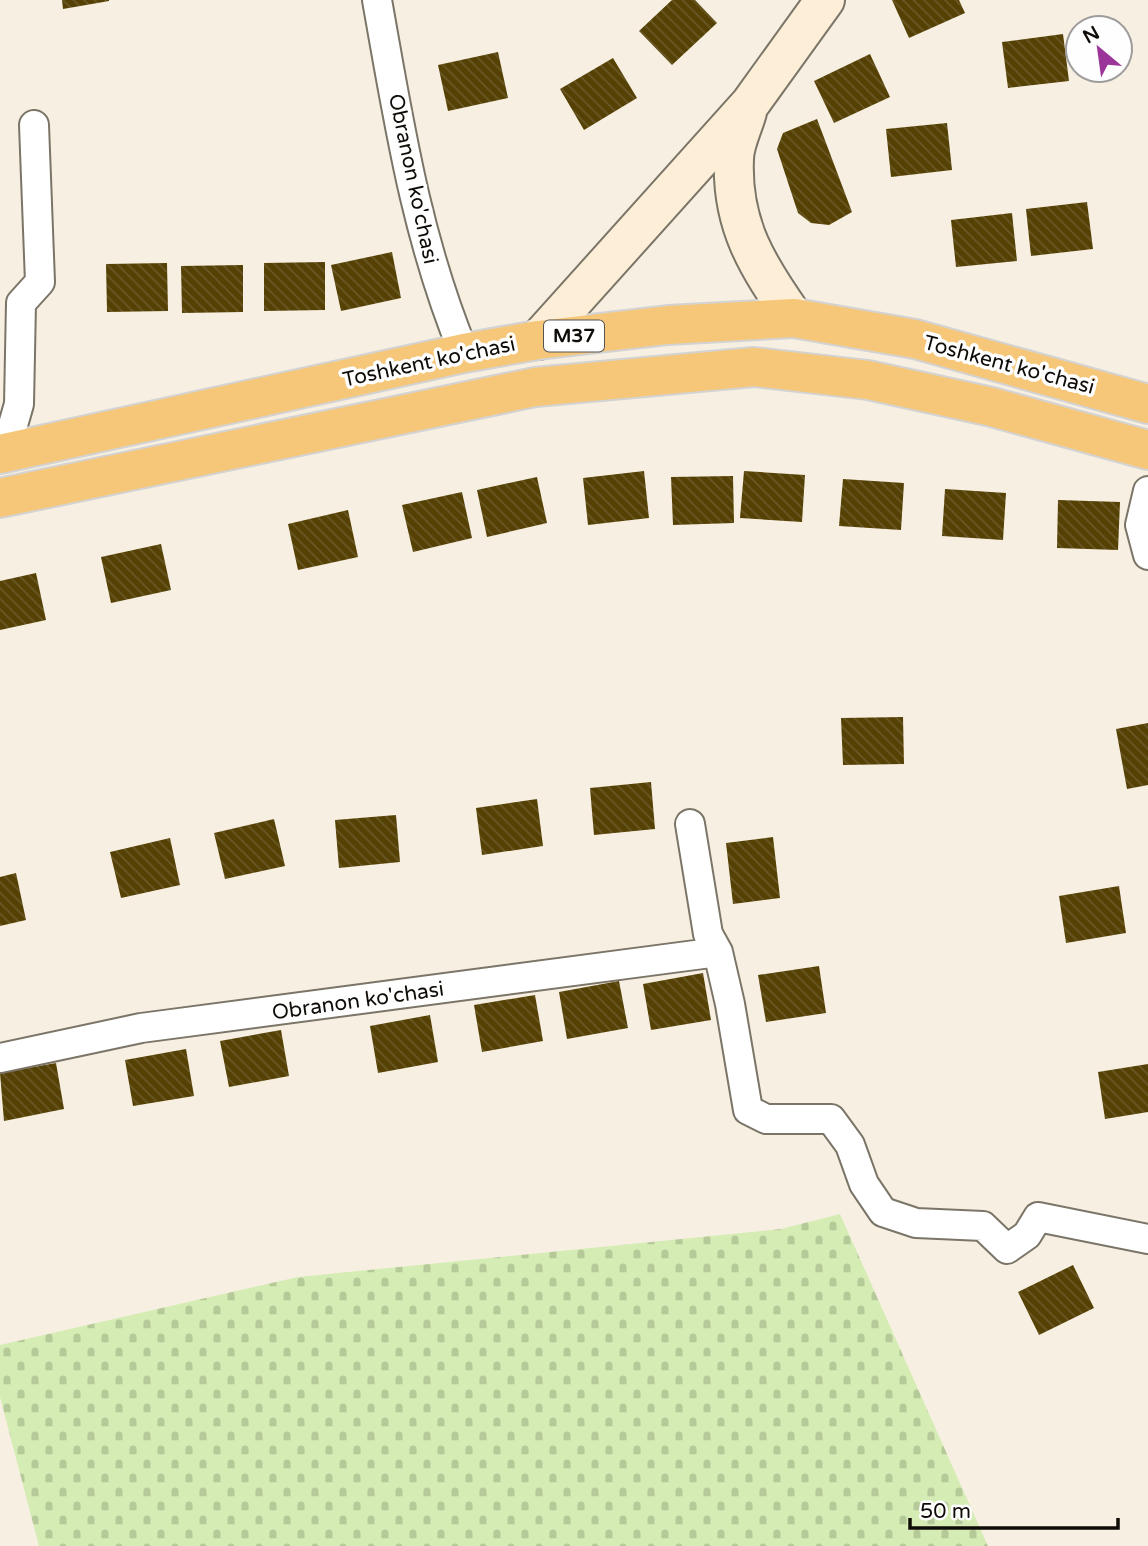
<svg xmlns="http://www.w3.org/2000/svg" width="1148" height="1546" font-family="'Varela Round',sans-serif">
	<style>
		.cemetery { fill: url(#cemetery-stones) }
		.building { fill: url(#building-back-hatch) }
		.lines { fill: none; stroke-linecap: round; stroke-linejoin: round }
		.street-casing { stroke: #7b7568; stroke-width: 32 }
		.secondary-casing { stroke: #7b7568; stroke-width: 42 }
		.highway-casing { stroke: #d4d3d3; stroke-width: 42 }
		.street { stroke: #fff; stroke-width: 28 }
		.secondary { stroke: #fceed7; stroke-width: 38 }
		.highway { stroke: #f6c779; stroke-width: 38 }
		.labels { text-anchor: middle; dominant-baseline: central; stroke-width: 7; stroke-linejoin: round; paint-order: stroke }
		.shield { fill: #fefefe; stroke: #575552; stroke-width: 2 }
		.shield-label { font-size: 19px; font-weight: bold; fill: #0f0c08 }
		.street-label { font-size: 21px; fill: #0f0c08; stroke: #fefefe }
	</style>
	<defs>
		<pattern id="cemetery-stones" width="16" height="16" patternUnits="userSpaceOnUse" patternTransform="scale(1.75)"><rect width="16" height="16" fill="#d5ecb4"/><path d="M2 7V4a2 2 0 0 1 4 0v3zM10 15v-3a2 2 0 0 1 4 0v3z" fill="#b6c999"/></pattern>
		<pattern id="building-back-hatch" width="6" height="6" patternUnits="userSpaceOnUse" patternTransform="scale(1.75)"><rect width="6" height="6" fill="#564104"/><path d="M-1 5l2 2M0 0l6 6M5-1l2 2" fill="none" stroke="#695827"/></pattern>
	</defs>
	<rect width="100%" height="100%" fill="#f7f0e2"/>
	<path class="cemetery" d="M 840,1214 L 988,1546 L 39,1546 L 0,1397 L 0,1345 L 298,1277 L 781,1229 Z"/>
	<path class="building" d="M 62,0 L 109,0 L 109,1 L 63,9 Z
		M 672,0 L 695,0 L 717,23 L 672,65 L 639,31 Z
		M 892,0 L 959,0 L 965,13 L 909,38 Z
		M 1063,34 L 1069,81 L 1008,88 L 1002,42 Z
		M 498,52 L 508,98 L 448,111 L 438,65 Z
		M 870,54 L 890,97 L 834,123 L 814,81 Z
		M 613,58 L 637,98 L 584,130 L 560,89 Z
		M 817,119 L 852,212 L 829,225 L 811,223 L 798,213 L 777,149 L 783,133 Z
		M 947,123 L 952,170 L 891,177 L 886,129 Z
		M 1087,202 L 1093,249 L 1031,256 L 1026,209 Z
		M 1012,213 L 1017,261 L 956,267 L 951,220 Z
		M 392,252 L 401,298 L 341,311 L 331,265 Z
		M 325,262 L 325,310 L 264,311 L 264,263 Z
		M 167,263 L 168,311 L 107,312 L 106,264 Z
		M 243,265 L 243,312 L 182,313 L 181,266 Z
		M 644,471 L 649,518 L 588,525 L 583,478 Z
		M 744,471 L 805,475 L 802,522 L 740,518 Z
		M 733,476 L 734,523 L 673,525 L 671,477 Z
		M 537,477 L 547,523 L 487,537 L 477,490 Z
		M 843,479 L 904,483 L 901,530 L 839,526 Z
		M 945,489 L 1006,493 L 1003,540 L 942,536 Z
		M 462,492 L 472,538 L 413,552 L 402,505 Z
		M 1058,500 L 1120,502 L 1118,550 L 1057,548 Z
		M 348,510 L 358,557 L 298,570 L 288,524 Z
		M 161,544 L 171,590 L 111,603 L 101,557 Z
		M 36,573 L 46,620 L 0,630 L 0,581 Z
		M 903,717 L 904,764 L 843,765 L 841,718 Z
		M 1148,723 L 1148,785 L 1127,789 L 1116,729 Z
		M 651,782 L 655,829 L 594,835 L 590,788 Z
		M 537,799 L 543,846 L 482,855 L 476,808 Z
		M 396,815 L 400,862 L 339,868 L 335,820 Z
		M 274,819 L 285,866 L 225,879 L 214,833 Z
		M 773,837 L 780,898 L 733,904 L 726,843 Z
		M 170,838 L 180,885 L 121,898 L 110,852 Z
		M 16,873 L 26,920 L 0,926 L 0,877 Z
		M 1119,886 L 1126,933 L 1066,943 L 1059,896 Z
		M 819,966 L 826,1013 L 766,1022 L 758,975 Z
		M 703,973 L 711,1020 L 651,1030 L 643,984 Z
		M 619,981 L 628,1028 L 567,1039 L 559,992 Z
		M 535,995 L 543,1041 L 482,1052 L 474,1005 Z
		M 430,1015 L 438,1062 L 378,1073 L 370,1026 Z
		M 281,1030 L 289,1076 L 229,1087 L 220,1041 Z
		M 186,1049 L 194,1096 L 133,1106 L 125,1060 Z
		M 56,1063 L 64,1109 L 4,1121 L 0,1073 Z
		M 1148,1064 L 1148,1112 L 1105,1119 L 1098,1072 Z
		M 1073,1265 L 1094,1308 L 1039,1335 L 1018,1292 Z"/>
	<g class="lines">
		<defs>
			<path id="street" d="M 377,0 C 399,123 416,237 464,353
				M 5,453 L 19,404 L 21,303 L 40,282 L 34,125
				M 1148,491 L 1140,525 L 1148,555
				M 690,824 L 708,934 L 718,952 L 730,1004 L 748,1110 L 766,1119 L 831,1119 L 850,1145 L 864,1184 L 883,1212 L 916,1223 L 983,1226 L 1007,1249 L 1027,1235 L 1038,1217 L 1148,1239
				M 0,1058 L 141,1028 L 718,952"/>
			<path id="secondary" d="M 747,112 C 743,127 734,144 734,159 C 731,225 758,267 794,318
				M 538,340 L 750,104 L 825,0"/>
			<path id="highway" d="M 0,454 L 464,353 L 538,340 L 668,325 L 794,318 L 915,339 L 1148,404
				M 0,498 L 535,387 L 754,367 L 868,380 L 992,407 L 1148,450"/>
		</defs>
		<use href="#street" class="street-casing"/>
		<use href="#secondary" class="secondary-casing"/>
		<use href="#highway" class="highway-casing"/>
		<use href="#street" class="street"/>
		<use href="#secondary" class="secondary"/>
		<use href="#highway" class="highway"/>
	</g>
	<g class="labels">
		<rect class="shield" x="544" y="320.5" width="60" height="31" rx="5"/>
		<g class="shield-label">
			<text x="574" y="336">M37</text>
		</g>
		<g class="street-label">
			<text transform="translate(413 179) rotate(78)">Obranon ko'chasi</text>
			<text transform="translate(429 362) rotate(-12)">Toshkent ko'chasi</text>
			<text transform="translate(1009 365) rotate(15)">Toshkent ko'chasi</text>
			<text transform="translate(358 1001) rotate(-8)">Obranon ko'chasi</text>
		</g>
	</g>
	<g transform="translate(1099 49) rotate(331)"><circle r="33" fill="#fefefe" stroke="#9e9d9c" stroke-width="2"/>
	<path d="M0-5L12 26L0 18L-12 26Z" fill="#9c3599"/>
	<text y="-10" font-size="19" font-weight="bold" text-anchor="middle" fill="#0f0c08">N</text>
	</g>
	<path d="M910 1518v10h208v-10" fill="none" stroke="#0f0c08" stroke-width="3.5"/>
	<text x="920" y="1518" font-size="21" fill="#0f0c08" stroke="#fefefe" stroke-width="5" paint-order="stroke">50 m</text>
</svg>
